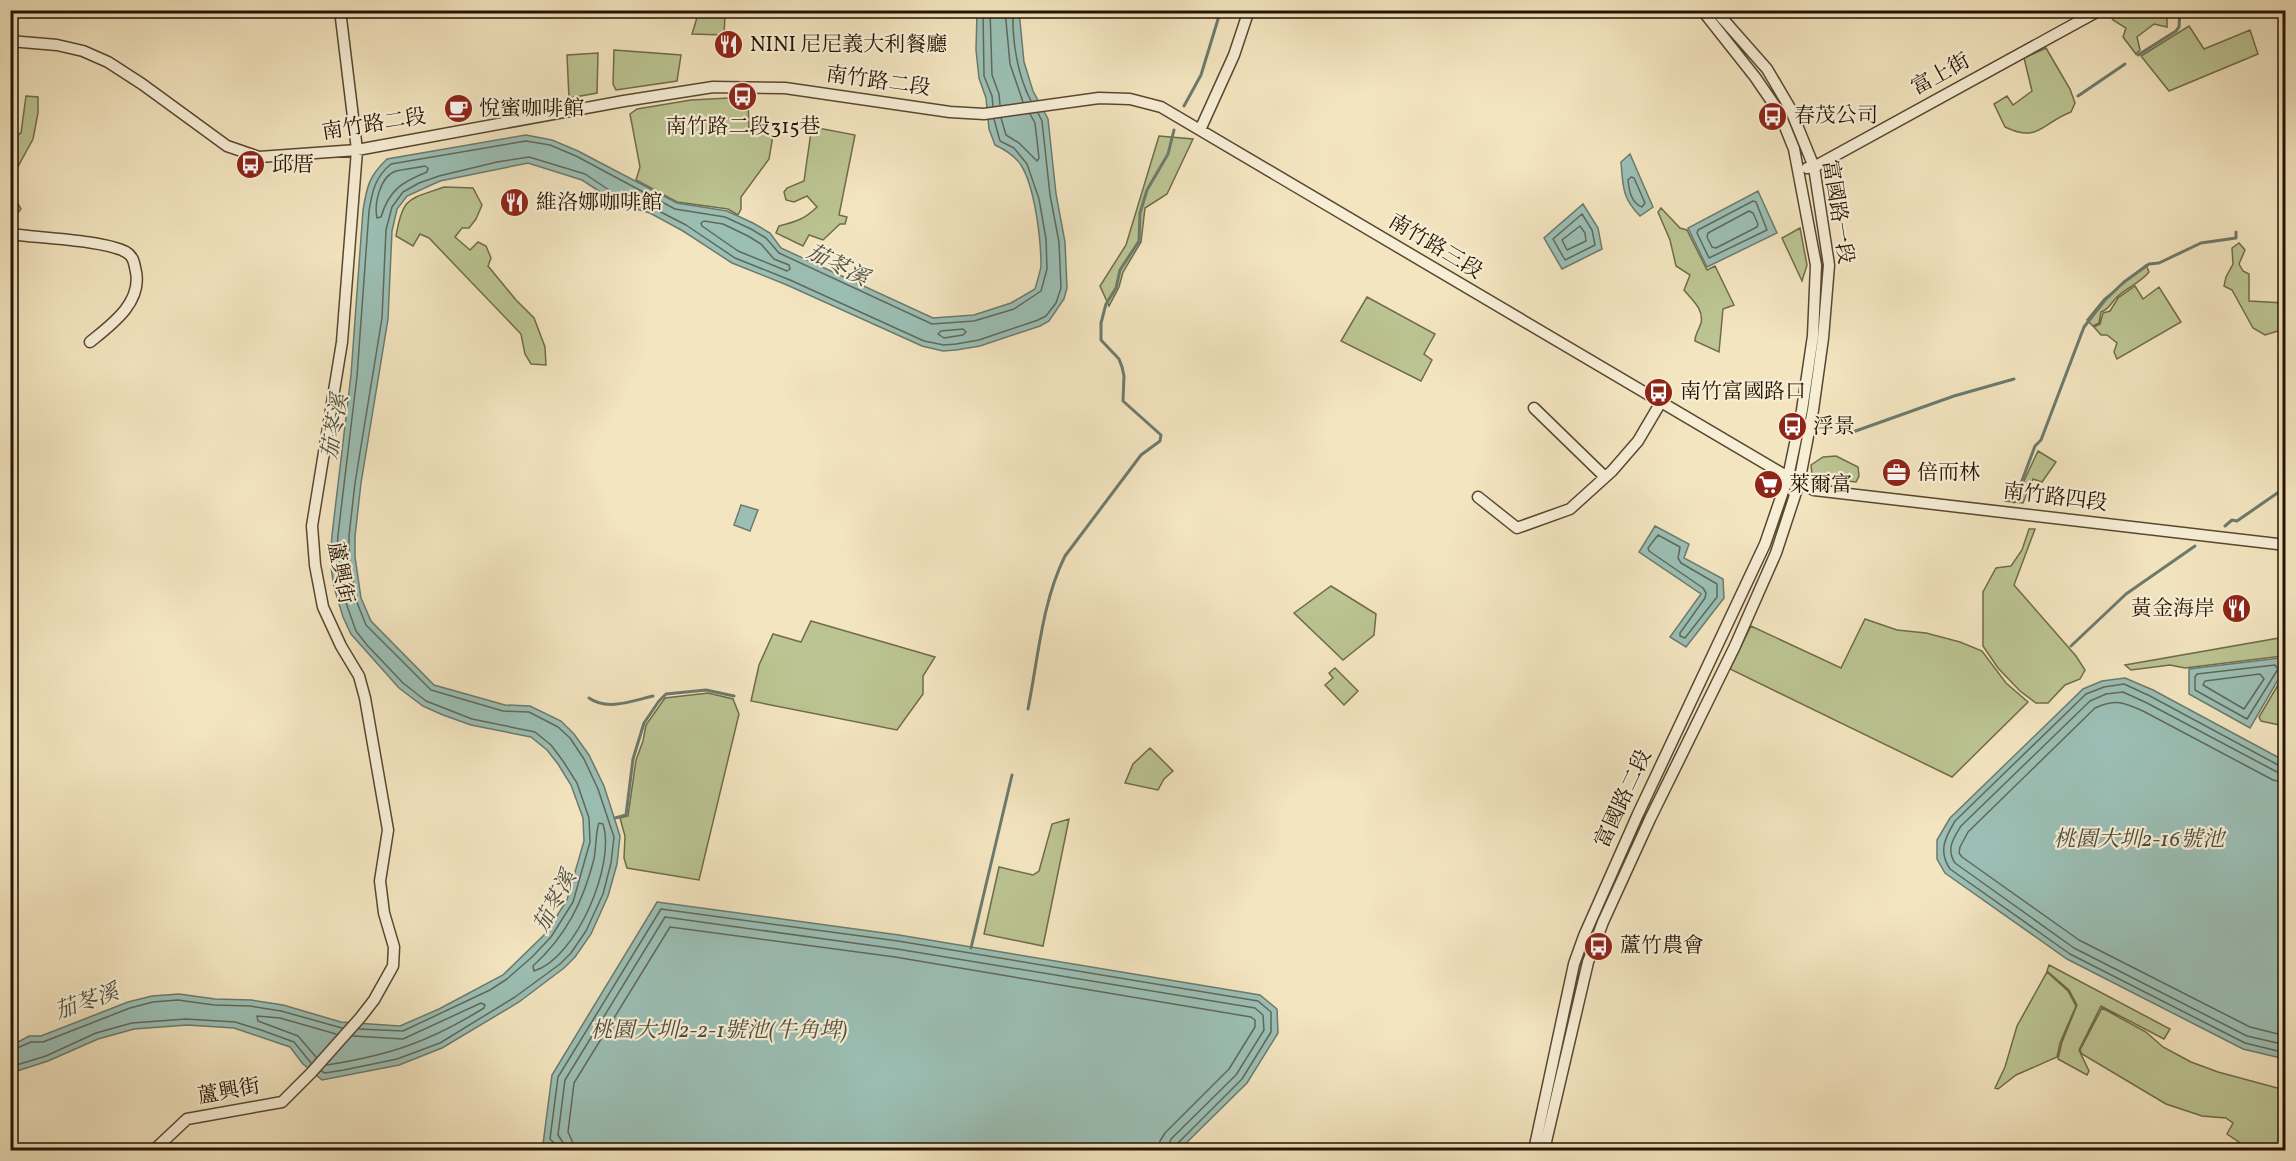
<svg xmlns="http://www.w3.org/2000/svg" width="2296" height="1161" font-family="Vollkorn,'Noto Serif TC',serif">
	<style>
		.green { fill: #bbc492; stroke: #706b49; stroke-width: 1.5 }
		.water { fill: #9bbfb5; stroke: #6c7a6d; stroke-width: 1.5 }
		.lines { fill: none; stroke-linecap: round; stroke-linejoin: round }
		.shore { stroke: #60685a; stroke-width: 1.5 }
		.stream { stroke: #6c7a6d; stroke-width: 3 }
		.minor-casing { stroke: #584730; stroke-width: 13 }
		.minor { stroke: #f7eed6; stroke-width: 10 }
		.labels { text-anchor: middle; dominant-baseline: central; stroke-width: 4.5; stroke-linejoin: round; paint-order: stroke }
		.poi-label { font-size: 21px; fill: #251200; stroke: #f7eed6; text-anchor: start }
		.street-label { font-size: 21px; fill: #251200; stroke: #f7eed6 }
		.water-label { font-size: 22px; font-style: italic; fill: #4e4f3f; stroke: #f7eed6 }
	</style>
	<rect width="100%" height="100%" fill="#f3e5c0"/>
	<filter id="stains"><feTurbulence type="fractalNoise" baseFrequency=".00333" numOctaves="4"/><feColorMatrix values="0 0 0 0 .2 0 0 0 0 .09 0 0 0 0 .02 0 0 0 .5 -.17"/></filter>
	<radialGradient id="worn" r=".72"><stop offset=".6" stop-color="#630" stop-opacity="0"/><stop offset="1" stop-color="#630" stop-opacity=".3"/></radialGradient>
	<path class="green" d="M 699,11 L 747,11 L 747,13 L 725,14 L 724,35 L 692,34 Z
		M 2110,11 L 2167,11 L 2167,27 L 2154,24 L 2137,37 L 2140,50 L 2136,54 L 2123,37 L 2126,28 L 2113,20 L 2108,12 Z
		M 2189,26 L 2204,49 L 2250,30 L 2258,54 L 2169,91 L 2141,56 Z
		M 2046,48 L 2070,89 L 2075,103 L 2071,112 C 2040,124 2039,143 2005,127 L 1994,104 L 2007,96 L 2013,105 L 2032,91 L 2024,58 Z
		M 614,50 L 681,55 L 677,81 L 616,90 L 613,84 Z
		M 598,53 L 597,93 L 569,98 L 567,55 Z
		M 26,96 L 38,97 L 38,113 L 33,139 L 14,174 L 14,197 L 21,209 L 15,216 L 12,230 L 11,230 L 11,138 L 21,133 Z
		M 748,97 L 749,131 L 773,135 L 769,159 L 741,197 L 741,209 L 738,215 L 728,209 L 677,202 L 636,180 L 640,167 L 630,114 L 637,109 L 691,100 Z
		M 818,128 L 855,135 L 839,215 L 847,217 L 845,224 L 840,224 L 823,240 L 809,235 L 803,246 L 776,233 L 779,226 C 795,222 805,219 817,207 L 807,196 L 794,202 L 786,200 L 784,192 L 787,188 L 804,181 L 811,132 Z
		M 1159,136 L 1193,139 L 1167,194 L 1145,208 L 1141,242 L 1123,272 L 1119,287 L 1109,306 L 1100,286 L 1126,245 Z
		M 444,187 L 473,188 L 482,205 L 476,219 L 469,228 L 462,228 L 455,237 L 470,250 L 478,242 L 486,246 L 491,258 L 488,266 L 516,300 L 534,318 L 545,347 L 546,365 L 531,364 L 525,354 L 521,334 L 429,238 L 420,234 L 413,246 L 396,236 C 403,196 408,200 444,187 Z
		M 1661,208 L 1680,228 L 1687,230 L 1707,270 L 1715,266 L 1734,305 L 1723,309 L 1719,352 L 1695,341 C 1695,334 1699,330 1701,323 C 1704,309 1692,300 1684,290 L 1690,275 L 1676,266 L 1670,240 L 1658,212 Z
		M 1800,228 L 1807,265 L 1802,281 L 1782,238 Z
		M 2239,243 L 2245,250 L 2239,264 L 2243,271 L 2249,274 L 2249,301 L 2285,303 L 2285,329 L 2265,335 L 2253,328 L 2232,290 L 2224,286 L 2226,277 L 2233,264 L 2232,248 Z
		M 2146,265 L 2149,272 C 2140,283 2128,287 2118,296 C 2111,302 2110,309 2101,312 L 2099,323 L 2093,326 L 2087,320 L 2104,299 Z
		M 2135,286 L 2143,299 L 2159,287 L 2181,322 L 2117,359 L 2114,352 L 2117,343 L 2107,335 L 2101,335 L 2094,327 L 2100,324 L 2103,313 L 2110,311 L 2118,298 Z
		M 1367,297 L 1435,334 L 1424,354 L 1432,360 L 1421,381 L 1341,341 Z
		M 2038,451 L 2056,462 L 2042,482 L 2033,479 L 2023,503 L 2005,501 L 2012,482 L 2022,485 Z
		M 1836,456 L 1858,467 L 1859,476 L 1856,482 L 1819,478 L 1812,474 L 1811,465 L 1823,457 Z
		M 2029,529 L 2035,529 L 2014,585 L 2076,656 L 2085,670 L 2080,679 L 2065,685 L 2048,703 L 2036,703 L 2020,691 L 1998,668 L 1983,646 L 1983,592 L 1996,568 L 2011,566 L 2022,550 Z
		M 1331,586 L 1376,614 L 1374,635 L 1343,660 L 1294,613 Z
		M 1865,619 L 1897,630 L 1926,633 L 1960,642 L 1982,651 L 2006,683 L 2028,702 L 1952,777 L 1730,669 L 1751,626 L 1841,668 Z
		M 811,621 L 935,657 L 923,676 L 923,694 L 897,730 L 751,701 L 759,665 L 773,634 L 801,642 Z
		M 2285,637 L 2285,663 L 2282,656 L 2185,668 L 2170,665 L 2131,670 L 2125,665 Z
		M 1335,668 L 1358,691 L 1344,705 L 1325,685 L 1333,678 L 1329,673 Z
		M 2285,673 L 2285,713 L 2279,725 L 2261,721 L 2259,717 Z
		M 708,693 L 733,699 L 739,714 L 699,880 L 627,868 L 624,858 L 625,836 L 620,818 L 628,816 L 636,760 L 643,741 L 646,725 L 665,698 Z
		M 1150,748 L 1173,771 L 1164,779 L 1158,790 L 1125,783 L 1133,764 Z
		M 1069,819 L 1043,946 L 984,934 L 999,867 L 1033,875 L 1039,871 L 1052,824 Z
		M 2049,965 L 2170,1029 L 2164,1039 L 2101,1006 L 2079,1050 L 2089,1071 L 2087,1075 L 2058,1059 L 2062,1042 L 2077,1005 L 2069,990 L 2047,971 Z
		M 2047,972 L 2068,991 L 2076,1006 L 2060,1043 L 2057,1057 L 2016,1075 L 1998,1089 L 1995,1088 L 2005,1067 L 2017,1026 Z
		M 2102,1008 L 2146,1032 L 2163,1047 L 2191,1062 L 2218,1072 L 2285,1090 L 2285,1150 L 2251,1150 L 2227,1134 L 2233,1123 L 2226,1118 L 2202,1116 L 2166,1104 L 2082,1054 L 2080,1050 Z"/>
	<path class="water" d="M 977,11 L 1019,11 L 1024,62 L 1033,91 L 1048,119 L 1056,194 L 1065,242 L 1067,288 L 1064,299 L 1049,321 L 1040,326 L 980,346 L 956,350 L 943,351 L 922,346 L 787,285 L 732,263 L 683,231 L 650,213 L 619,204 L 582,180 L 528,163 L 440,181 L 407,196 L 397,209 L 392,231 L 388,319 L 361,483 L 355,536 L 355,557 L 361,598 L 371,621 L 434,685 L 505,705 L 530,706 L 561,721 L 574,734 L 589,755 L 604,786 L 620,836 L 617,864 L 608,896 L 591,934 L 575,957 L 564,968 L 519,1002 L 442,1048 L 399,1065 L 322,1080 L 303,1064 L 290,1047 L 234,1028 L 187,1025 L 134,1029 L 98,1039 L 48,1061 L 11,1073 L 11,1046 L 29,1036 L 41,1036 L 128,1002 L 152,996 L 179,994 L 215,999 L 251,1000 L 283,1005 L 341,1022 L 400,1026 L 439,1009 L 503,975 L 546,933 L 567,900 L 584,841 L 583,818 L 571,785 L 558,764 L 547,750 L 531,737 L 471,725 L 443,715 L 423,706 L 399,688 L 351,634 L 343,617 L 334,587 L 330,561 L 332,535 L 351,375 L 363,210 C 367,186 369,176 387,159 L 526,135 L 552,140 L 578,151 L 677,203 L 727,211 L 753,223 L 770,233 L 781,248 L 933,318 L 974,315 L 1011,303 L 1035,289 C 1037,281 1040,273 1041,266 C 1041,240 1035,187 1021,165 C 1014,155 1006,150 995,145 L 989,129 L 986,98 L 979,78 L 976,50 Z
		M 1630,154 L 1653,207 L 1640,216 C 1622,198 1623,186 1621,162 Z
		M 1758,191 L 1777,233 L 1707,267 L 1688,228 Z
		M 1583,204 L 1598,228 L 1602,249 L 1562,269 L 1544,238 Z
		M 741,505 L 758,510 L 750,531 L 734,525 Z
		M 1655,526 L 1689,544 L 1684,558 L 1723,579 L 1724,598 L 1686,647 L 1670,637 L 1701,594 L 1639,552 Z
		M 2280,658 L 2285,668 L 2250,728 L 2189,694 L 2189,669 Z
		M 2125,678 L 2153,690 L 2285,761 L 2285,1059 L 2243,1049 L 2067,959 L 1945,873 L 1937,859 L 1937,840 L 1950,818 L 2083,689 L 2102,681 Z
		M 657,902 L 899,935 L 1260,995 L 1277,1009 L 1278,1033 L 1247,1083 L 1179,1150 L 556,1150 L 543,1144 L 552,1075 Z"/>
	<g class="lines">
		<path class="shore" d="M 983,10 L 984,76 L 992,96 L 993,106
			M 990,10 L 992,75 L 999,94 L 1000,105
			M 1005,10 L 1010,64 L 1023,102
			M 1013,10 C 1012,40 1017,74 1031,101
			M 1001,118 L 1006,135 L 1019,143 L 1037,161 L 1039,158 L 1035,123 L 1030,114
			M 425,166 L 428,168 L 427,172 C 402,182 389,190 381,217 L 377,218 C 374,204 380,176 396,171 C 405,169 416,168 425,166 Z
			M 1631,177 L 1634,178 L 1645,203 L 1642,207 C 1631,203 1629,190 1628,180 Z
			M 1753,201 L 1756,202 L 1767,230 L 1709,258 L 1697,233 L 1698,230 Z
			M 1749,211 L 1753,213 L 1758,224 L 1757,227 L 1716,248 L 1712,247 L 1707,237 L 1708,233 Z
			M 1582,214 L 1592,230 L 1595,245 L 1565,260 L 1553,239 Z
			M 704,221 L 723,224 L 748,236 L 761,244 L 774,259 L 789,265 L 790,269 L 787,271 L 738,251 L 702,226 L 701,223 Z
			M 1580,226 L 1585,233 L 1586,241 L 1567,250 L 1562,240 Z
			M 963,329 L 966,332 L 963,335 L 944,338 L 938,334 L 941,331 Z
			M 1658,535 L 1680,547 L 1678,558 L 1681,563 L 1717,584 L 1717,597 L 1685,638 L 1680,636 L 1680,633 L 1705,598 L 1706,593 L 1703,588 L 1649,551 L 1648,548 Z
			M 2275,665 L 2278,669 L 2247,719 L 2195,690 L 2195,677 L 2197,674 Z
			M 2260,674 L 2264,679 L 2244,709 L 2203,685 L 2205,681 Z
			M 2286,766 L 2280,766 L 2150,696 L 2124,684 L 2104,687 L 2086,694 L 1955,821 C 1945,838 1938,851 1950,869 L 2070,954 L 2245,1043 L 2286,1053
			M 2286,774 L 2277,772 L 2147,703 L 2123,692 L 2106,694 L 2090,701 L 1961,826 C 1953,839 1946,849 1955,863 L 2074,948 L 2247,1036 L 2286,1045
			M 2286,783 L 2273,780 L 2143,711 C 2123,702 2116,699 2095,708 L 1968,832 L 1960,847 L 1959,853 L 1962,857 L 2079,940 L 2250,1027 L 2286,1036
			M 599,823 L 603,824 C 616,864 576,959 534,971 L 533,966 C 566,936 583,902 594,859 C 596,849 596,829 599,823 Z
			M 359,1029 L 403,1031 L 490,990 L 507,979 L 532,957 L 551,937 L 573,902 L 590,842 L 589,818 L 577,783 L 563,761 L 551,745 L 535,732 L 472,719 L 426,701 L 403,683 L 367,645 L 356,631 L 340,586 L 336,561 L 338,535 L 357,376 L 369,211 C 372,192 375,177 391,164 L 526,141 L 550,145 L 576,156 L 675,209 L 725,217 L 751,229 L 766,238 L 779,253 L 932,324 L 974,321 L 1014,309 L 1041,291 L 1047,269 L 1046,239 L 1039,199 L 1027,164 L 1014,148 L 1000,141 L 994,119
			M 10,1051 L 31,1042 L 43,1042 L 130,1008 L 153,1002 L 178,1000 L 214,1005 L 250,1006 L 281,1011 L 342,1028
			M 316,1057 L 298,1036 L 258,1021 L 257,1016 L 280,1018 L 336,1034
			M 327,1065 C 390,1055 429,1042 484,1008 L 485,1005 L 481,1003 L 403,1039 L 353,1036
			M 10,1067 L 46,1056 L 96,1033 L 132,1023 L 186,1019 L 235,1022 L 261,1030 L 294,1042 L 311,1063
			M 321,1071 L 325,1073 L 344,1070 L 397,1059 L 440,1043 L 515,997 L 560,964 L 571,953 L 586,931 L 603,894 L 611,863 L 614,837 L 598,789 L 584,759 L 570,738 L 558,727 L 529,712 L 503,711 L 431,690 L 366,625 L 356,600 L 349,557 L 349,536 L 355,483 L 382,318 L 386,230 L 392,207 L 403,192 L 419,183 L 439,176 L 497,162 L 529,157 L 585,174 L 621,198 L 653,208 L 686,225 L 735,258 L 790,280 L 924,341 L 944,345 L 956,344 L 979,340 L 1038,320 L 1046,316 L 1056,303 L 1061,288 L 1059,242 L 1050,195 L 1042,121 L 1038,113
			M 557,1150 L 556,1145 L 550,1139 L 558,1077 L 661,909 L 898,941 L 1258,1001 L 1271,1012 L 1271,1032 L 1242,1079 L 1177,1144 L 1175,1150
			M 564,1150 L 564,1144 L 558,1135 L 565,1080 L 665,917 L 897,949 L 1255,1008 L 1263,1015 L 1264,1030 L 1236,1075 L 1171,1139 L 1167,1150
			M 573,1150 L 573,1143 L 568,1132 L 574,1083 L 670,927 L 895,957 L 1251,1017 L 1255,1020 L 1255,1027 L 1229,1069 L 1165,1133 L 1160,1141 L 1158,1150"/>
		<path class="stream" d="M 1960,10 L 1962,14 L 1971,10
			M 2138,55 L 2176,31 L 2179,27 L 2180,10
			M 2078,96 L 2125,64
			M 1184,106 L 1201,75 L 1219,16 L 1226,10
			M 1850,433 L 1954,396 L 2014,379
			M 2014,502 L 2035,446 L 2041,440 L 2084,327 L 2105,300 L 2124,282 L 2149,264 L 2159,263 L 2201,243 L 2236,238 L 2236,232
			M 2225,526 L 2232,520 L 2237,521 L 2286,487
			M 2071,646 L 2126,594 L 2195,546
			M 589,698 C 607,711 632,701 653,696
			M 1028,709 C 1038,659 1042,602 1065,556 L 1141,455 L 1160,441 L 1161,435 L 1123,401 L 1124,376 L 1122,367 L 1119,359 L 1101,340 L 1101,323 L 1106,304 L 1116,288 L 1120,270 L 1139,241 L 1140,213 L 1147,190 L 1168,154 L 1174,130
			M 615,818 L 626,815 L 633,759 L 644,723 L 659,701 L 666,694 L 706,690 L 734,696
			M 971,948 L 1012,775"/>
		<defs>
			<path id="minor" d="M 10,41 L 57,45 L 83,51 L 108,62 L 142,84 L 227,146 L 259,157 L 357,150 L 624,101 L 713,87 L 785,88 L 950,112 L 984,114 L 1099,98 L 1130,99 L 1161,107 L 1788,477 L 1814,490 L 2286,545
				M 1200,130 L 1234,55 L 1249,10
				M 1807,168 L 1814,167 L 2100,10
				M 10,234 C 38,238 104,240 126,252 C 134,257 134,263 136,272 C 142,303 111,325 90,342
				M 1534,408 L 1605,477
				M 1478,497 L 1517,528 L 1570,509 L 1612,471 L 1638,441 L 1661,402
				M 154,1150 L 187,1119 L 282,1102 L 311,1073 L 360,1018 L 374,1000 L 393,966 L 394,947 L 384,913 L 380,881 L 388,830 L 365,698 L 359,676 L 341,646 L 323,607 L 315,565 L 312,526 L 342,342 L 357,150 L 340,10
				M 1534,1150 L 1574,964 L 1584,936 L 1638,814 L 1765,544 L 1788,477 L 1802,410 L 1813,336 L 1816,265 L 1794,149 L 1779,112 L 1755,77 L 1702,10
				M 1544,1150 L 1588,962 L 1603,922 L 1650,819 L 1735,646 L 1776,553 L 1799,483 L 1813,410 L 1823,338 L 1829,265 L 1814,167 L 1790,108 L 1767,69 L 1715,10"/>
		</defs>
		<use href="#minor" class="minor-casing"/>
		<use href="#minor" class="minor"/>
	</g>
	<defs>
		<symbol id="restaurant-disc" viewBox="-11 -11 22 22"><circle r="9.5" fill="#8f2418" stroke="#f7eed6"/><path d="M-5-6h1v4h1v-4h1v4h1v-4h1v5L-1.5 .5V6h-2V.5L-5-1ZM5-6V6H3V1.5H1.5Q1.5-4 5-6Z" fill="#fff"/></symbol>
		<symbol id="bus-disc" viewBox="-11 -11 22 22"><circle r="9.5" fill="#8f2418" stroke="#f7eed6"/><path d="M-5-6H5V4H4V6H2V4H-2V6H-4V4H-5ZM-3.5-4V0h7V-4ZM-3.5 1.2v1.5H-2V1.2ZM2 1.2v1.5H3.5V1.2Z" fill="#fff"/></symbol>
		<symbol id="cafe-disc" viewBox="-11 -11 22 22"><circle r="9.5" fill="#8f2418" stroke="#f7eed6"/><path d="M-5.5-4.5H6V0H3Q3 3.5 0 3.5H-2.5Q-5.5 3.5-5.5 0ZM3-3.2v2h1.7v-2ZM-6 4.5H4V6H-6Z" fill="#fff"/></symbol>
		<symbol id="office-disc" viewBox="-11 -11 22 22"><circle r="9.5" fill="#8f2418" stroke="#f7eed6"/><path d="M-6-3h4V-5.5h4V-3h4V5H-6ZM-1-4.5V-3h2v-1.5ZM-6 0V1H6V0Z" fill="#fff"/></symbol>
		<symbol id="supermarket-disc" viewBox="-11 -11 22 22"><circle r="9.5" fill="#8f2418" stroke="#f7eed6"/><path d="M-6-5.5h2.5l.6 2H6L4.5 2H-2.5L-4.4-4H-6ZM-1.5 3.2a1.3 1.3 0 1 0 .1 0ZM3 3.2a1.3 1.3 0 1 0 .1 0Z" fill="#fff"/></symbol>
	</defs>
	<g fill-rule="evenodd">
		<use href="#restaurant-disc" x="712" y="28" width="33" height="33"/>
		<use href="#bus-disc" x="726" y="80" width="33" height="33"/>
		<use href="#cafe-disc" x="442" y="92" width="33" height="33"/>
		<use href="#bus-disc" x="1756" y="100" width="33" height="33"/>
		<use href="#bus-disc" x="234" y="148" width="33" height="33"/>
		<use href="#restaurant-disc" x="498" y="186" width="33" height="33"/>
		<use href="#bus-disc" x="1642" y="376" width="33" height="33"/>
		<use href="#bus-disc" x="1776" y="410" width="33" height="33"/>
		<use href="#office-disc" x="1880" y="456" width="33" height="33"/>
		<use href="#supermarket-disc" x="1752" y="468" width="33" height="33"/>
		<use href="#restaurant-disc" x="2220" y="592" width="33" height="33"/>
		<use href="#bus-disc" x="1582" y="930" width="33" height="33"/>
	</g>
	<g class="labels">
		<g class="poi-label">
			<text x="750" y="45">NINI 尼尼義大利餐廳</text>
			<text x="479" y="109">悅蜜咖啡館</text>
			<text x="1794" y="116">春茂公司</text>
			<text x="743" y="127" text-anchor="middle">南竹路二段315巷</text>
			<text x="272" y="165">邱厝</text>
			<text x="536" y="203">維洛娜咖啡館</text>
			<text x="1680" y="392">南竹富國路口</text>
			<text x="1813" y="427">浮景</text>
			<text x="1917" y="473">倍而林</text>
			<text x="1789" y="485">萊爾富</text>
			<text x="2215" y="609" text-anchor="end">黃金海岸</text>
			<text x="1620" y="946">蘆竹農會</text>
		</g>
		<g class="street-label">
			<text transform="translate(1941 75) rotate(-29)">富上街</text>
			<text transform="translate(878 82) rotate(8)">南竹路二段</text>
			<text transform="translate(374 125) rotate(-9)">南竹路二段</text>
			<text transform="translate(1837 212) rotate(81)">富國路一段</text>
			<text transform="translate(1435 247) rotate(31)">南竹路三段</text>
			<text transform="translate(2055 498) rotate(7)">南竹路四段</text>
			<text transform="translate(340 573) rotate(79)">蘆興街</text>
			<text transform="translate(1624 799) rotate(-65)">富國路二段</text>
			<text transform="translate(229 1092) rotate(-10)">蘆興街</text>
		</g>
		<g class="water-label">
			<text transform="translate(837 266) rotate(27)">茄苳溪</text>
			<text transform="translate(336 427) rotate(-80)">茄苳溪</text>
			<text x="2139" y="840">桃園大圳2-16號池</text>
			<text transform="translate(556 902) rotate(-62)">茄苳溪</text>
			<text transform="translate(87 1003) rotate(-19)">茄苳溪</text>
			<text x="719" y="1031">桃園大圳2-2-1號池(牛角埤)</text>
		</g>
	</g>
	<rect width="2296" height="1161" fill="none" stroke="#f3e5c0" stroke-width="36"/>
	<rect x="12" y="12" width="2272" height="1137" fill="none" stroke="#251200" stroke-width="3"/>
	<rect x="18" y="18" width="2260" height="1125" fill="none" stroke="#251200" stroke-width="1.5"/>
	<rect width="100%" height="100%" filter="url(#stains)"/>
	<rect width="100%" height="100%" fill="url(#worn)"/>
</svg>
